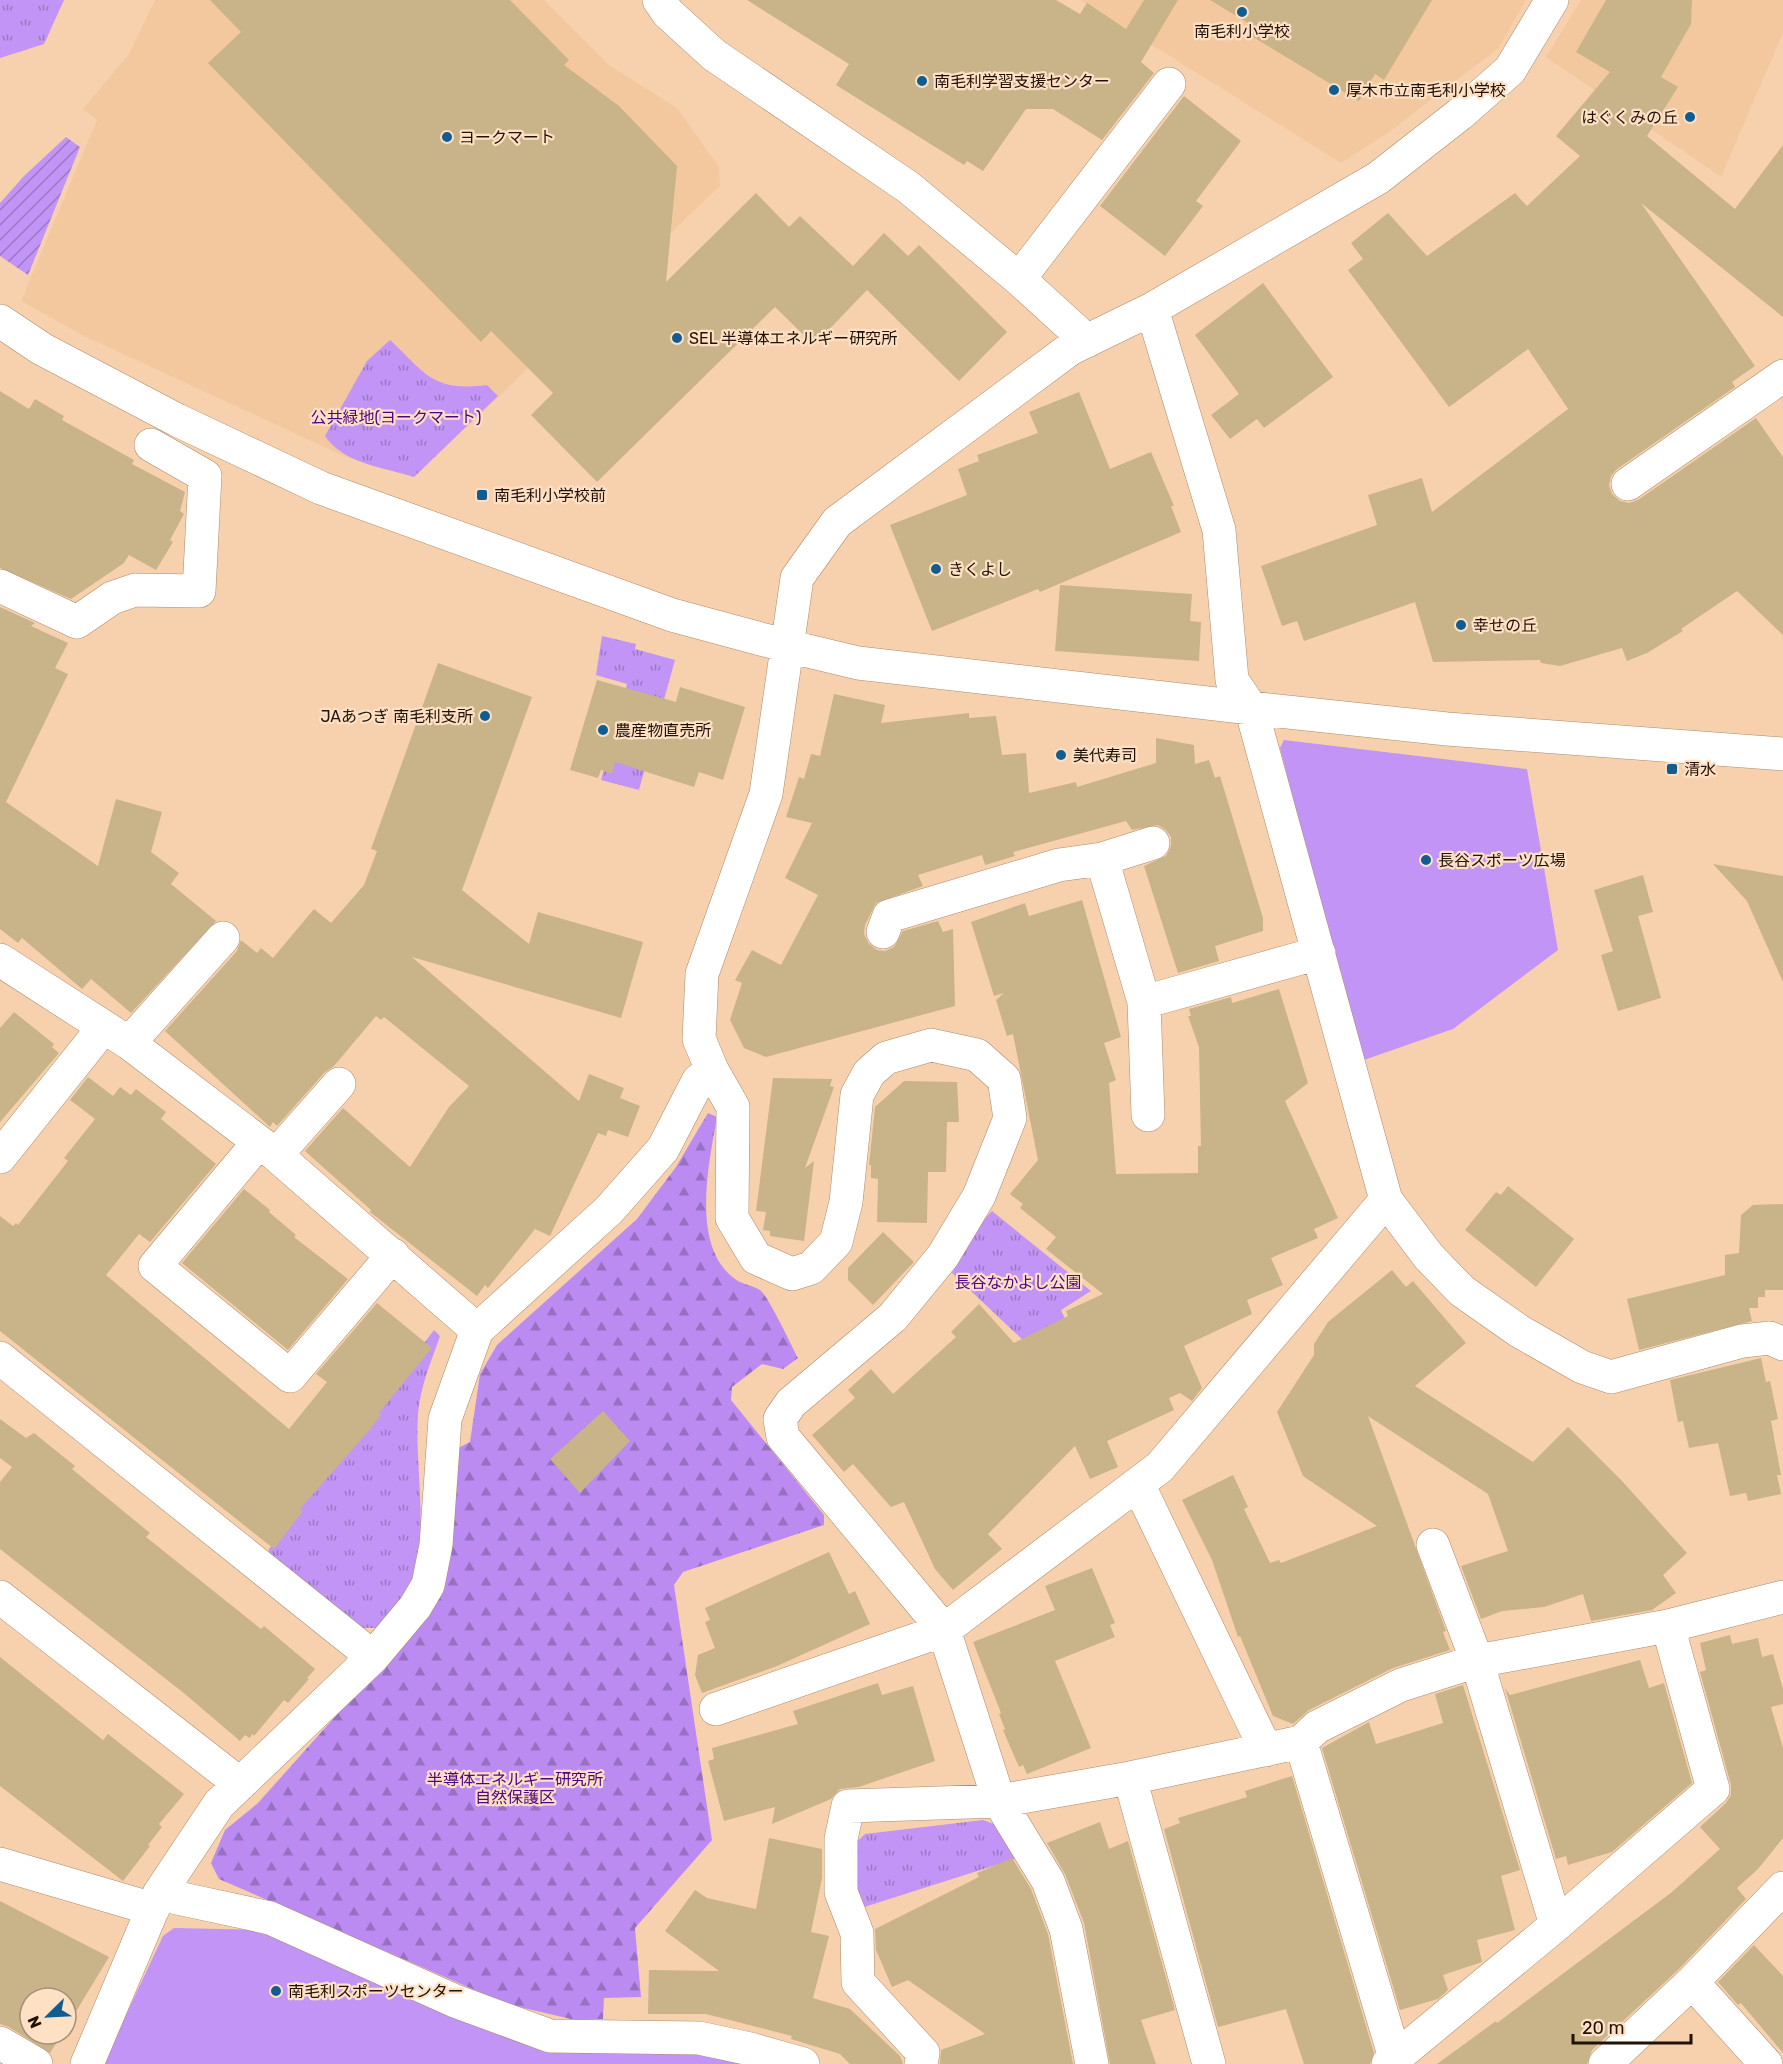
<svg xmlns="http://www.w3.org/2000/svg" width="1783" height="2064" font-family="Rubik,'Noto Sans JP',sans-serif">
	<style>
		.built { fill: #f3c89f }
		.grass { fill: #c194f5 }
		.forest { fill: url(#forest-firs) }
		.park { fill: url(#park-tufts) }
		.garden { fill: url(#garden-furrows) }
		.building { fill: #c9b388 }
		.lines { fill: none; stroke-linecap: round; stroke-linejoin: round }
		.minor-casing { stroke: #ad8a69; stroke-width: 34 }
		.minor { stroke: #fff; stroke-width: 33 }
		.poi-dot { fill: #115d91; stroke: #fee0c4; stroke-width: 2 }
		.labels { text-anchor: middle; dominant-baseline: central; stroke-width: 4.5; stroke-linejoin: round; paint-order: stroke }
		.poi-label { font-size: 16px; fill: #201306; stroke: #fee0c4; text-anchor: start }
		.park-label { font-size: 16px; fill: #520385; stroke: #fee0c4 }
	</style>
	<defs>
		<pattern id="forest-firs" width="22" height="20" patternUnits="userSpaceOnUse" patternTransform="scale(1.5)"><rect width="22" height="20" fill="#bb8bf1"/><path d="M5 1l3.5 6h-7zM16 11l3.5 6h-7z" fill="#9870c1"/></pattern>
		<pattern id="park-tufts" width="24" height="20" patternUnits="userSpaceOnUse" patternTransform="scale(1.5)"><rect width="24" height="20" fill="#c194f5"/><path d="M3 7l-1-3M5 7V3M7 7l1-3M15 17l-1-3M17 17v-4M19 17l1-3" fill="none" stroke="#9c78c4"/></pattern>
		<pattern id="garden-furrows" width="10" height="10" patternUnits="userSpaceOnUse" patternTransform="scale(1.5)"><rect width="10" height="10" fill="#c194f5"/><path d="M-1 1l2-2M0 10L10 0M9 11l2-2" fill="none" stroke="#9c78c4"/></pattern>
	</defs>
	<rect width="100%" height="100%" fill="#f7d1ae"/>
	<path class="built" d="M 155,0 L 544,0 L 609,65 L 677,108 L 719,167 L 720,186 L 414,477 L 346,457 L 82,335 L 21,301 L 97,120 L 83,109 L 129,54 Z
		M 1080,0 L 1526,0 L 1499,48 L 1389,132 L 1341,163 Z
		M 1581,0 L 1783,0 L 1783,33 L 1721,177 L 1546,57 Z"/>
	<path class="grass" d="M 1284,740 L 1527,769 L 1558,950 L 1453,1029 L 1361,1061 L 1280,748 Z
		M 174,1928 L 269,1930 L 544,2046 L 704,2052 L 742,2064 L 103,2064 L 163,1936 Z"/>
	<path class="forest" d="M 708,1113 L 717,1117 C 709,1163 689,1250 738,1281 C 745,1285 754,1286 760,1290 C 769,1297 791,1345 798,1358 L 783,1369 L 762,1364 L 732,1387 L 731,1400 L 824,1515 L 824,1525 L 683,1572 L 674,1585 L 712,1840 L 635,1928 L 641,1997 L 604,1998 L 603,2019 L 575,2020 L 507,2004 L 219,1879 L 211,1863 L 225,1830 L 258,1803 L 434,1606 L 452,1451 L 470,1442 L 480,1374 L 497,1345 L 637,1219 L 676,1167 Z"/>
	<path class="park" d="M 0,0 L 64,0 L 44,44 L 0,58 Z
		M 390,340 C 426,374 433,392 487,385 L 498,396 L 414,477 C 383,467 344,464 325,436 L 367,361 Z
		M 602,636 L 636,644 L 635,649 L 675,660 L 639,790 L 601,780 L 627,684 L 596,675 Z
		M 992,1211 L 1091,1291 L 1061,1310 L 1067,1323 L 1026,1343 L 952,1273 L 978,1226 Z
		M 434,1330 L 440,1336 C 431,1362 420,1387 418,1415 C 414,1466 432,1549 408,1593 C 402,1605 388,1617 379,1628 L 358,1628 L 269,1554 L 269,1549 Z
		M 983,1820 L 1002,1827 L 1018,1858 L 858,1909 L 846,1852 L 865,1834 Z"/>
	<path class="garden" d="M 66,137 L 80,147 L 28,275 L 0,256 L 0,203 L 24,176 Z"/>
	<path class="building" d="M 210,0 L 510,0 L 569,60 L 564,65 L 619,106 L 677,166 L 666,282 L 756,193 L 789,227 L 800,216 L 853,266 L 884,233 L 908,256 L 919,245 L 1007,332 L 959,381 L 867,290 L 814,345 L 775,307 L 597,482 L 531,415 L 553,393 L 491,331 L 481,342 L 208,63 L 241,32 Z
		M 747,0 L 1056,0 L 1080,14 L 1087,3 L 1126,29 L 1144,0 L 1178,0 L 1141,62 L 1154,73 L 1102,140 L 1053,109 L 1026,109 L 983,171 L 967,161 L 964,165 L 836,85 L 849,64 Z
		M 1210,0 L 1432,0 L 1384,80 L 1375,74 L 1359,101 L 1243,31 L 1248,23 Z
		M 1606,0 L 1692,0 L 1691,24 L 1661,77 L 1678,87 L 1647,136 L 1735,209 L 1783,145 L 1783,317 L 1641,203 L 1755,366 L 1732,382 L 1735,387 L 1617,469 L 1611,476 L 1609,485 L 1612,494 L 1620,501 L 1629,503 L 1638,500 L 1756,418 L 1783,457 L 1783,635 L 1737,591 L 1681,629 L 1683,631 L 1647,653 L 1627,661 L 1622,648 L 1560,666 L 1541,663 L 1540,660 L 1433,662 L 1415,602 L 1304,641 L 1297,621 L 1282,626 L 1261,566 L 1377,525 L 1368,495 L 1422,478 L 1432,512 L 1568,409 L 1528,349 L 1449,407 L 1348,270 L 1363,259 L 1351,243 L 1388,213 L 1427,256 L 1515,193 L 1527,206 L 1580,156 L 1556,136 L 1610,72 L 1576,52 Z
		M 1184,96 L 1241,141 L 1196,201 L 1203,206 L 1165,256 L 1100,206 Z
		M 1263,283 L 1333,377 L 1264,428 L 1257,419 L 1230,439 L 1211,415 L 1239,394 L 1195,335 Z
		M 0,391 L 29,409 L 35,399 L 64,416 L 62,420 L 134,460 L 132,464 L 185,492 L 180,511 L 184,514 L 170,540 L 173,542 L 156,570 L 129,555 L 124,563 L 71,599 L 0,568 Z
		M 1079,392 L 1110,469 L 1151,452 L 1174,506 L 1171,506 L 1181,532 L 1040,592 L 1038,589 L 932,631 L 890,525 L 967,495 L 958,469 L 979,461 L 977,455 L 1038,433 L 1029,412 Z
		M 1060,585 L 1192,594 L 1190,621 L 1201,622 L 1199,661 L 1055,651 Z
		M 0,607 L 35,623 L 31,626 L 68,643 L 55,668 L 68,674 L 6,802 L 98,866 L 116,799 L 162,812 L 151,852 L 179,873 L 171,884 L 216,921 L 131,1013 L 91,979 L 82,989 L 22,938 L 18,943 L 0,929 Z
		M 438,663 L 532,697 L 462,890 L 529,944 L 538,912 L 643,942 L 621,1018 L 412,957 L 579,1101 L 589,1074 L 624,1088 L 620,1098 L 640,1106 L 628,1137 L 608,1130 L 606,1136 L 598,1133 L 550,1236 L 535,1229 L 488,1288 L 485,1285 L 477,1296 L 370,1212 L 371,1210 L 305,1151 L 343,1108 L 410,1167 L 449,1107 L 469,1086 L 384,1017 L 381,1020 L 376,1016 L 334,1066 L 325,1072 L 277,1126 L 273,1122 L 270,1127 L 165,1031 L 237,951 L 241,940 L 257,953 L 261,948 L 273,958 L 314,909 L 331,923 L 364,885 L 377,851 L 371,849 Z
		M 597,680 L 676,702 L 680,687 L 745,707 L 723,780 L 699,772 L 694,787 L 615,762 L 612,774 L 601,770 L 598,778 L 570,770 Z
		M 834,694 L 885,705 L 881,723 L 969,713 L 969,718 L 996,716 L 1002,755 L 1026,753 L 1029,793 L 1076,782 L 1077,787 L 1156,763 L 1156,738 L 1194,745 L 1195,764 L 1209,760 L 1215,778 L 1220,776 L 1263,918 L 1263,931 L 1215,946 L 1219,961 L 1178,973 L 1144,866 L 1166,856 L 1171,846 L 1171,837 L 1166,830 L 1158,825 L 1132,830 L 1126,821 L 1013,852 L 1015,856 L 985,865 L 982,855 L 918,875 L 923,886 L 876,903 L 865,925 L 864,934 L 869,944 L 877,950 L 885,951 L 894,947 L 903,931 L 938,921 L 943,932 L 953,929 L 955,1006 L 766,1057 L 744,1048 L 730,1020 L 742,983 L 735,980 L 752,950 L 781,965 L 818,895 L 785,878 L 812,823 L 786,817 L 799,777 L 804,779 L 811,754 L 820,756 Z
		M 1713,864 L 1783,876 L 1783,982 L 1747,901 Z
		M 1643,875 L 1653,912 L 1638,916 L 1661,998 L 1618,1011 L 1601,955 L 1613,951 L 1594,890 Z
		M 1082,900 L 1121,1037 L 1104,1043 L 1116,1080 L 1109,1083 L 1116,1174 L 1198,1173 L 1198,1146 L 1201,1146 L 1199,1047 L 1188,1016 L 1191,1016 L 1189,1009 L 1231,997 L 1232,1003 L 1279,989 L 1308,1083 L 1285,1101 L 1338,1218 L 1314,1229 L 1318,1238 L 1271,1258 L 1283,1285 L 1247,1300 L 1252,1314 L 1184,1346 L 1202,1388 L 1192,1401 L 1180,1393 L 1169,1398 L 1174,1410 L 1107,1441 L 1118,1467 L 1090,1479 L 1075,1446 L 988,1534 L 1002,1549 L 953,1590 L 935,1569 L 904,1502 L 891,1507 L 853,1464 L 844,1472 L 812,1435 L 855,1398 L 848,1390 L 871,1369 L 893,1394 L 956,1337 L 951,1332 L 979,1304 L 1014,1343 L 1068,1316 L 1066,1311 L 1103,1294 L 1046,1249 L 1056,1237 L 1020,1208 L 1023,1204 L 1010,1194 L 1038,1160 L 1013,1034 L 1007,1036 L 996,1000 L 1004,993 L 994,996 L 971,922 L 1025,903 L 1029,916 Z
		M 14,1012 L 54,1044 L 52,1047 L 59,1053 L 0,1122 L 0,1028 Z
		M 88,1077 L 113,1096 L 120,1087 L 131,1095 L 136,1089 L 166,1112 L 161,1119 L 216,1164 L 150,1242 L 139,1234 L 106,1275 L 289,1429 L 327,1382 L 316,1374 L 377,1303 L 432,1348 L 379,1413 L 381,1415 L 368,1432 L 300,1509 L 303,1511 L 274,1549 L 0,1331 L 0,1216 L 13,1226 L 16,1223 L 18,1225 L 68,1161 L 64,1158 L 95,1119 L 70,1100 Z
		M 773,1078 L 832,1079 L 830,1086 L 834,1087 L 805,1168 L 814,1161 L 804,1241 L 770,1236 L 770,1231 L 763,1230 L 766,1212 L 756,1211 Z
		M 904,1081 L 957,1082 L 959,1122 L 947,1122 L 946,1172 L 928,1172 L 927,1223 L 877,1222 L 878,1179 L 871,1178 L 871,1165 L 869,1165 L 875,1107 Z
		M 1508,1186 L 1574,1239 L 1536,1287 L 1465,1230 L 1496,1192 L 1501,1195 Z
		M 244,1189 L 270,1210 L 269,1212 L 296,1235 L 294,1237 L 348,1279 L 288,1350 L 182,1263 Z
		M 1783,1204 L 1783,1290 L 1765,1290 L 1765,1297 L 1758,1297 L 1758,1308 L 1749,1308 L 1752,1321 L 1639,1350 L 1627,1299 L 1725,1275 L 1725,1255 L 1739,1253 L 1741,1215 L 1753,1205 Z
		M 883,1232 L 914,1262 L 873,1305 L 848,1280 L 848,1268 Z
		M 1392,1270 L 1406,1287 L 1413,1281 L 1466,1343 L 1415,1386 L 1533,1462 L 1568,1427 L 1622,1481 L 1687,1553 L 1663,1575 L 1676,1593 L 1652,1610 L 1591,1621 L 1583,1594 L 1544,1607 L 1502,1611 L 1481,1619 L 1461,1566 L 1508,1551 L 1488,1494 L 1368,1416 L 1446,1631 L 1443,1632 L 1450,1650 L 1393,1668 L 1309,1710 L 1293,1724 L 1273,1716 L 1240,1636 L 1238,1637 L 1212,1560 L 1182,1500 L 1233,1475 L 1248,1507 L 1244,1509 L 1270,1563 L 1279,1560 L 1281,1563 L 1377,1526 L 1303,1476 L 1277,1412 L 1314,1355 L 1314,1344 L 1328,1322 Z
		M 1761,1358 L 1766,1382 L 1770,1381 L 1778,1419 L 1771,1421 L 1781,1475 L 1777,1475 L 1781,1494 L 1748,1501 L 1746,1493 L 1730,1496 L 1718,1443 L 1689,1448 L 1683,1421 L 1678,1422 L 1670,1380 Z
		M 603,1411 L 630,1441 L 580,1493 L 550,1459 Z
		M 0,1419 L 26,1438 L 34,1433 L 75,1466 L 72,1469 L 150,1533 L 146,1537 L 261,1629 L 264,1626 L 315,1669 L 307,1678 L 309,1679 L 288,1703 L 284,1700 L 254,1736 L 252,1734 L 250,1738 L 245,1735 L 240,1741 L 185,1694 L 0,1549 L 0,1482 L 12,1467 L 0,1458 Z
		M 829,1552 L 849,1594 L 855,1591 L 870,1624 L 777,1666 L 702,1693 L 695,1675 L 698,1655 L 715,1648 L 705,1622 L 710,1620 L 705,1608 Z
		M 1092,1568 L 1115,1623 L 1110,1625 L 1115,1637 L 1055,1661 L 1091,1748 L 1027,1774 L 1023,1765 L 1019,1767 L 1003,1730 L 1005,1729 L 999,1714 L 1001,1713 L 973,1642 L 1055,1610 L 1045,1586 Z
		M 1730,1635 L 1732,1644 L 1758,1638 L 1762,1657 L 1773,1654 L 1783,1689 L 1783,1704 L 1771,1707 L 1783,1748 L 1783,1838 L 1758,1869 L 1737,1888 L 1746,1899 L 1679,1969 L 1592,2050 L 1587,2064 L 1437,2064 L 1496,2021 L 1497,2023 L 1672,1892 L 1720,1849 L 1700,1827 L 1726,1803 L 1731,1795 L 1731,1785 L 1700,1672 L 1706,1670 L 1700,1643 Z
		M 0,1657 L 103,1740 L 108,1734 L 184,1794 L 159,1824 L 162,1827 L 148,1845 L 150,1846 L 123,1881 L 0,1786 Z
		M 1640,1660 L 1649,1688 L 1664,1683 L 1692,1783 L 1612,1852 L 1568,1865 L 1566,1856 L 1556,1859 L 1505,1688 L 1510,1695 Z
		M 878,1683 L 882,1695 L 913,1686 L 935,1761 L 859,1787 L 840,1789 L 831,1799 L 772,1824 L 775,1807 L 724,1821 L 708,1761 L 714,1759 L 712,1748 L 798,1724 L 793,1711 Z
		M 1463,1685 L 1520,1870 L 1501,1876 L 1515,1930 L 1477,1940 L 1482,1962 L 1443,1975 L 1448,1990 L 1438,1999 L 1400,2010 L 1322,1748 L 1369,1722 L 1376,1744 L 1443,1723 L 1435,1694 Z
		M 1292,1776 L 1374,2053 L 1370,2064 L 1304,2064 L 1286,2009 L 1218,2027 L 1164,1829 L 1180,1823 L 1178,1818 L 1247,1797 L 1245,1791 Z
		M 1100,1822 L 1109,1849 L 1128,1841 L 1175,2010 L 1141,2020 L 1156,2064 L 1110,2064 L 1084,1923 L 1065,1874 L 1047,1843 Z
		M 769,1838 L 822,1849 L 822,1878 L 811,1932 L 829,1936 L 813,1998 L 850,2009 L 900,2056 L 903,2064 L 850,2064 L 840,2054 L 791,2039 L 792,2036 L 706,2014 L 648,2014 L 649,1970 L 719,1971 L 665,1931 L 695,1890 L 707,1898 L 756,1909 Z
		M 1012,1858 L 1031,1889 L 1048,1934 L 1073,2064 L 940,2064 L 941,2050 L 985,2034 L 908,1980 L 892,1987 L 876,1950 L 875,1929 L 979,1877 L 977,1873 Z
		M 0,1901 L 109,1957 L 66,2028 L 66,1998 L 30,1998 L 30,2034 L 62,2034 L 50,2053 L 9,2027 L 0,2024 Z
		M 1754,1945 L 1783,1976 L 1783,2053 L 1741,2003 L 1738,2005 L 1718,1982 Z"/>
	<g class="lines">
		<defs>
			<path id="minor" d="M 659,0 L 668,13 L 714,55 L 908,187 L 1019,279 L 1087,341
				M 1019,279 L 1169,84
				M 1152,309 L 1219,530 L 1232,680 L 1251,708 L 1386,1200 L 1160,1467 L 944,1630 L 999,1801 L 1130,1778 L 1301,1742 L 1317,1727 L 1401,1685 L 1477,1661 L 1668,1626 L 1783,1597
				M 0,321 L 42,349 L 177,420 L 321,488 L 672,615 L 787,646 L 858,663 L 1251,708 L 1447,729 L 1783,754
				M 1628,484 L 1783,376
				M 0,586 L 77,622 L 112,598 L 135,590 L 199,591 L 205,476 L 151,445
				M 1102,859 L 1144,1002 L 1148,1115
				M 883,932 L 889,916 L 1059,865 L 1102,859 L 1153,843
				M 0,960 L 129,1043 L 276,1155 L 477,1330
				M 1144,1002 L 1319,953
				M 129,1043 L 223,938
				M 712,1070 L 733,1107 L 732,1218 L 756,1258 L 792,1274 L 811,1268 L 836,1242 L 846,1202 L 857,1095 L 869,1073 L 886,1058 L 931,1045 L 977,1055 L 1004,1079 L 1010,1118 L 979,1196 L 943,1256 L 893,1317 L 791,1403 L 780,1419 L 783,1437 L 944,1630 L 716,1709
				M 258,1143 L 155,1266 L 290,1376 L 393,1255
				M 276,1155 L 339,1084
				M 0,1157 L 103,1028
				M 1386,1200 L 1429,1257 L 1462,1291 L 1519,1331 L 1582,1367 L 1611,1377 L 1742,1341 L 1770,1338 L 1783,1344
				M 0,1358 L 373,1657
				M 1138,1484 L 1266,1750
				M 1433,1545 L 1477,1661 L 1556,1925
				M 0,1597 L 240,1784
				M 1301,1742 L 1395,2058
				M 1130,1778 L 1209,2064
				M 0,1864 L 153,1909
				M 159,1894 L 270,1918 L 455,2001 L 550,2036 L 699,2038 L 750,2049 L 803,2064
				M 1692,1982 L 1766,2064
				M 0,2043 L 36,2064
				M 87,2064 L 159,1894 L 219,1804 L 373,1657 L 415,1607 L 428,1585 L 436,1545 L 445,1419 L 477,1330 L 609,1210 L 663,1149 L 698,1081 L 712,1070 L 699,1039 L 702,974 L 766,794 L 797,578 L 837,522 L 1070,349 L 1152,309 L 1378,178 L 1460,114 L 1510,70 L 1552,0
				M 921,2064 L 923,2053 L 858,1982 L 857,1933 L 841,1892 L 841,1839 L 848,1806 L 999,1801 L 1048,1881 L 1066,1929 L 1092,2064
				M 1388,2064 L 1556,1925 L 1713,1789 L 1668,1626
				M 1605,2064 L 1692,1982 L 1783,1888"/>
		</defs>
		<use href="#minor" class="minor-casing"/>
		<use href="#minor" class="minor"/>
	</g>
	<g class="poi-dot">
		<circle cx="1242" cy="12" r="6"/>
		<circle cx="922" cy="81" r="6"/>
		<circle cx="1334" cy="90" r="6"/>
		<circle cx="1690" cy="117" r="6"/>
		<circle cx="447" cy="137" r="6"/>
		<circle cx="677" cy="338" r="6"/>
		<rect x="476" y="489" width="12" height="12" rx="3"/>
		<circle cx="936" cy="569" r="6"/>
		<circle cx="1461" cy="625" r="6"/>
		<circle cx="485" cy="716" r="6"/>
		<circle cx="603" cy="730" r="6"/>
		<circle cx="1061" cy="755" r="6"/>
		<rect x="1666" y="763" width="12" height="12" rx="3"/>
		<circle cx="1426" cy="860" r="6"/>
		<circle cx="276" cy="1991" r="6"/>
	</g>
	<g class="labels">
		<g class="poi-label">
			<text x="1242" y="31" text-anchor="middle">南毛利小学校</text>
			<text x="934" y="81">南毛利学習支援センター</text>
			<text x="1346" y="90">厚木市立南毛利小学校</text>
			<text x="1678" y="117" text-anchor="end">はぐくみの丘</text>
			<text x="459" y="137">ヨークマート</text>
			<text x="689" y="338">SEL 半導体エネルギー研究所</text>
			<text x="494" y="495">南毛利小学校前</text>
			<text x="948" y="569">きくよし</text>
			<text x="1473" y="625">幸せの丘</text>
			<text x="473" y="716" text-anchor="end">JAあつぎ 南毛利支所</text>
			<text x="615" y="730">農産物直売所</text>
			<text x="1073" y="755">美代寿司</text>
			<text x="1684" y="769">清水</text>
			<text x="1438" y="860">長谷スポーツ広場</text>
			<text x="288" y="1991">南毛利スポーツセンター</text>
		</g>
		<g class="park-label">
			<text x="396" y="417">公共緑地(ヨークマート)</text>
			<text x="1018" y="1282">長谷なかよし公園</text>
			<text x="515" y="1779">半導体エネルギー研究所<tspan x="515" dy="18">自然保護区</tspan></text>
		</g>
	</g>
	<g transform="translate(48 2016) rotate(246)"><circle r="28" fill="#fee0c4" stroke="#a58e78" stroke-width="1.5"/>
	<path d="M0-4.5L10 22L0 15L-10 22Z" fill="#115d91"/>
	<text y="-9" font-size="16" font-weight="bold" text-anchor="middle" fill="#201306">N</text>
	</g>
	<path d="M1573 2034v9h118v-9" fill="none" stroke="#201306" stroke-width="3"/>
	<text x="1582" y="2034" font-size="18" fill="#201306" stroke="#fee0c4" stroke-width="4.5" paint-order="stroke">20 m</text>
</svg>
